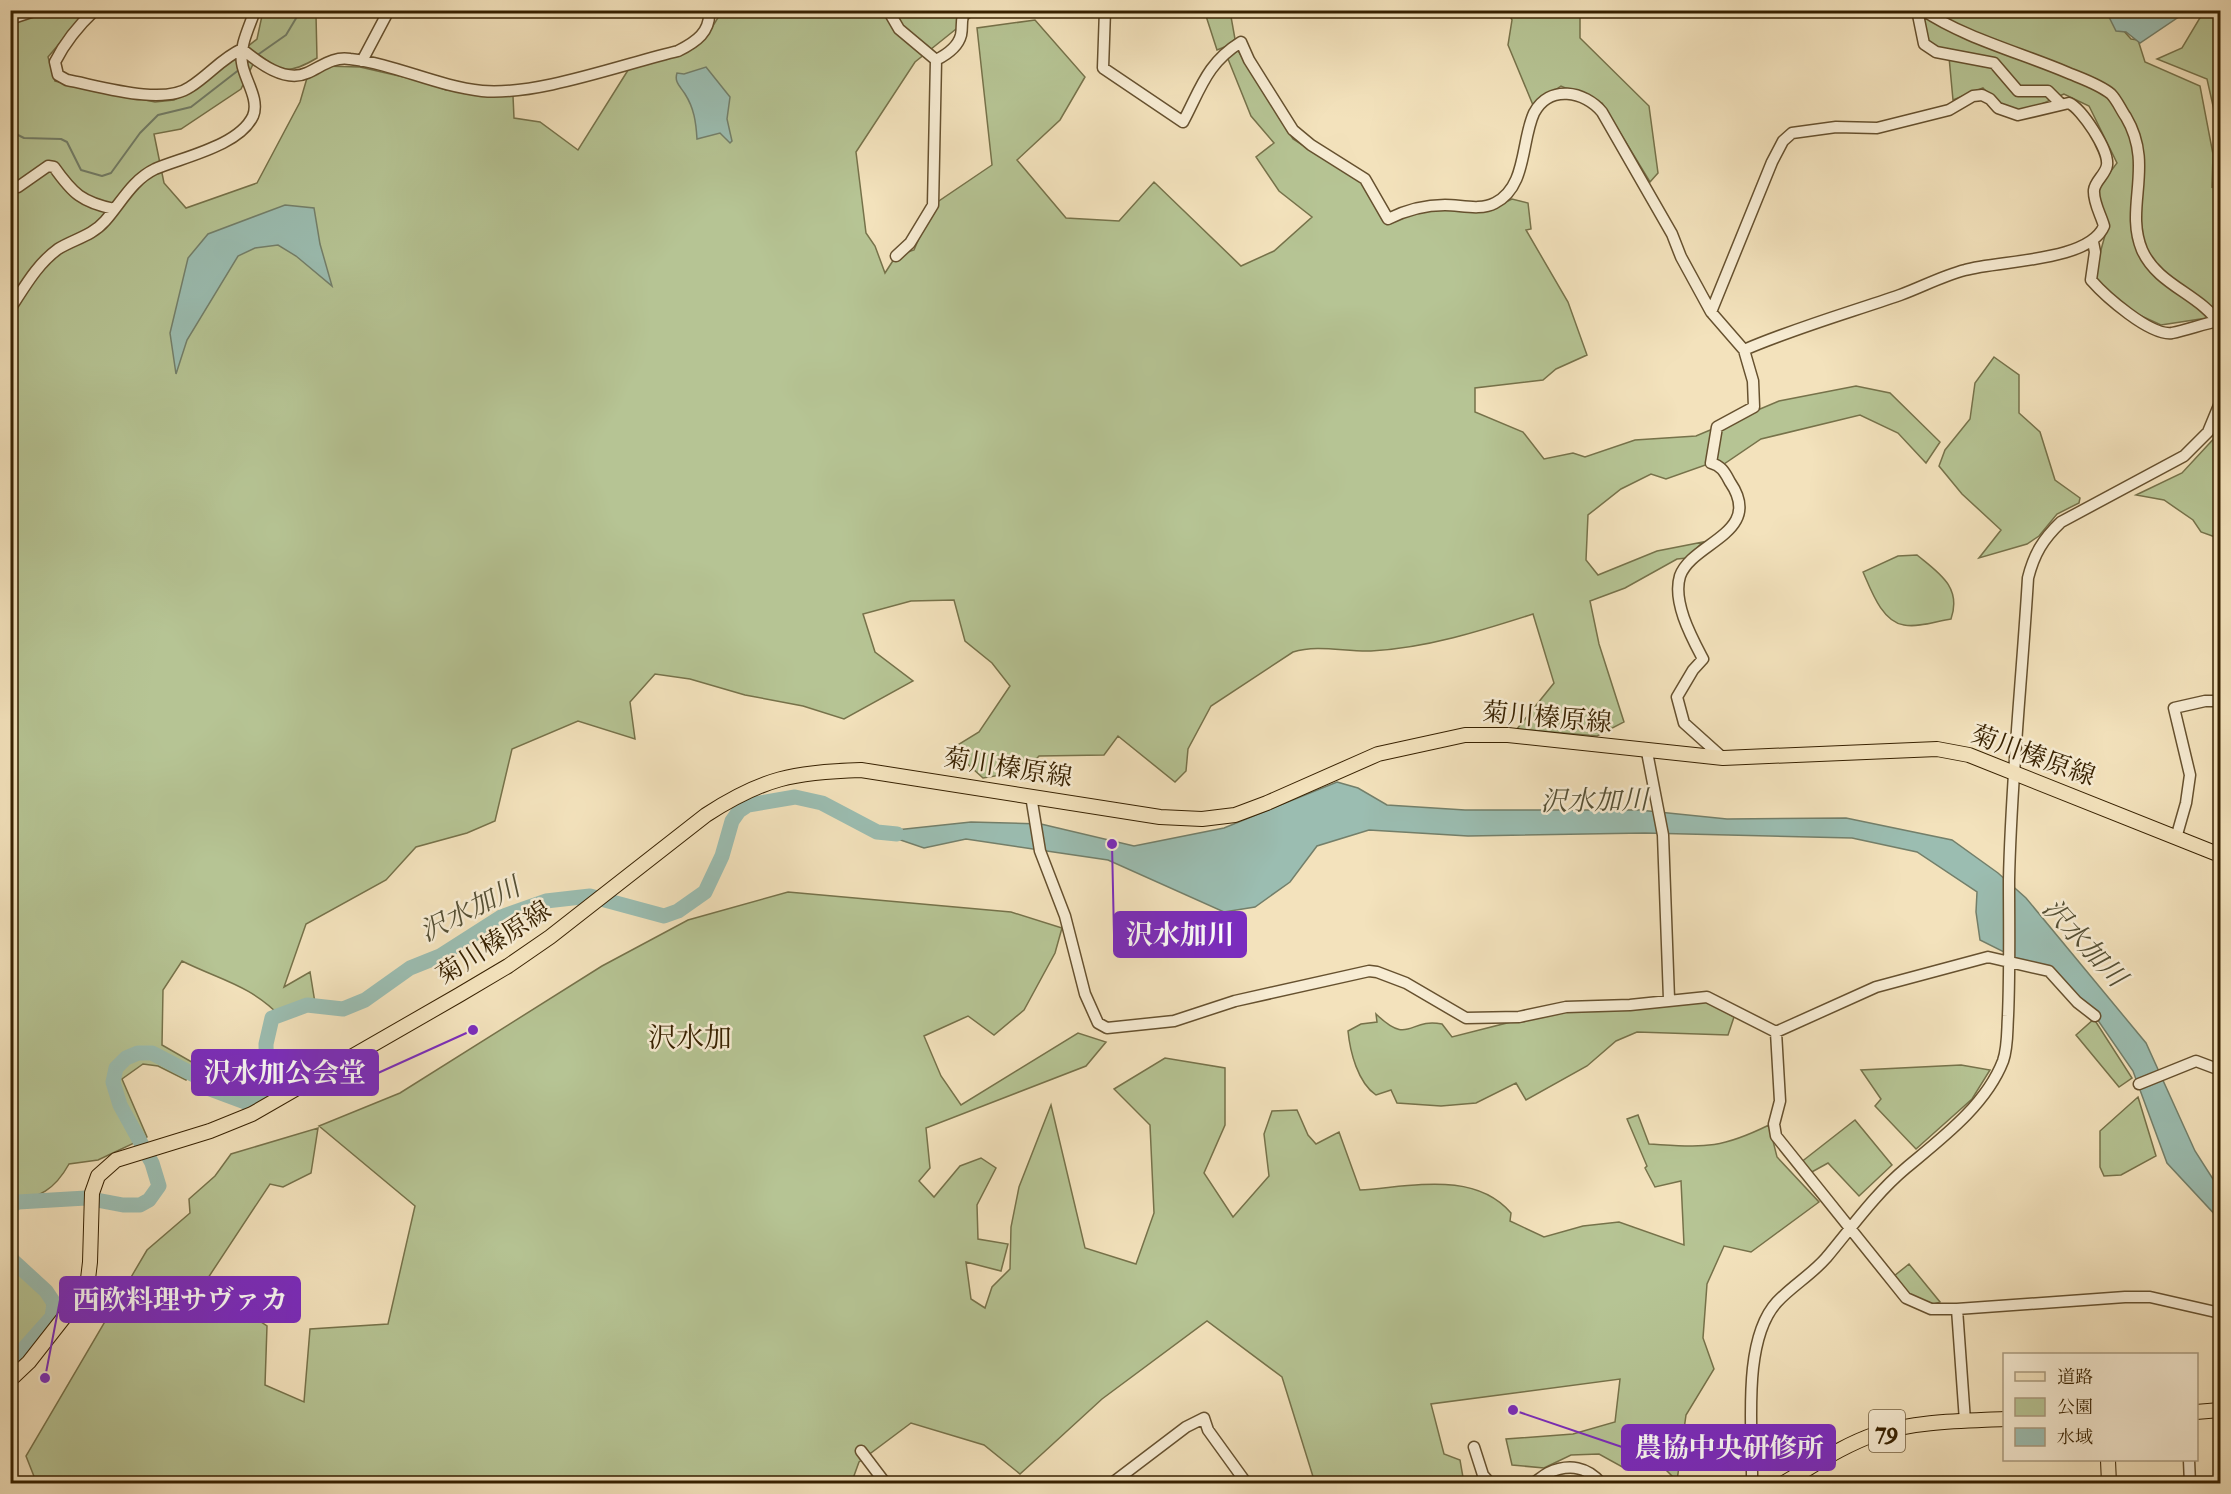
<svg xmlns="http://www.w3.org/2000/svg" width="2231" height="1494" font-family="'IM FELL Double Pica','Noto Serif JP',serif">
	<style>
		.green { fill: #b6c494; stroke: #76724a; stroke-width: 1.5 }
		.water { fill: #9bbdb1; stroke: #737f6a; stroke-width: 1.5 }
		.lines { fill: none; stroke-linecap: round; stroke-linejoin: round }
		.stream { stroke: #737f6a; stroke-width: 2 }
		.river { stroke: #9bbdb1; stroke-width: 15 }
		.minor-casing { stroke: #66512f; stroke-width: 13 }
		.major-casing { stroke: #372100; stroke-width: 16 }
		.minor { stroke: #f7ecd3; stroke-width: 10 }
		.major { stroke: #f3e2bc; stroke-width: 14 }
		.labels { text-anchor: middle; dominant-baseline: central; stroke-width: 5; stroke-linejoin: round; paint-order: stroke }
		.shield { fill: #f7ecd3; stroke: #715e3f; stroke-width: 1.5 }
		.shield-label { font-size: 24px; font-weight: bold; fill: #372100 }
		.street-label { font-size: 26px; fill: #372100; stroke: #f7ecd3 }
		.water-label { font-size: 27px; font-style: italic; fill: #555035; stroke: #f7ecd3 }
		.quarter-label { font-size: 28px; fill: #372100; stroke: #f7ecd3 }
		.leader { fill: none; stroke: #7b2cbf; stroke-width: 2 }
		.callout-dot { fill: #7b2cbf; stroke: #f7ecd3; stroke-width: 2 }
		.callout { fill: #7b2cbf; stroke: #7b2cbf; stroke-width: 2 }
		.callout-label { font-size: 27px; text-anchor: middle; font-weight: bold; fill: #fff }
	</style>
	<rect width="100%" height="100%" fill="#f3e2bc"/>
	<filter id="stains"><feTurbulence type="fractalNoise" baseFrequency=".00333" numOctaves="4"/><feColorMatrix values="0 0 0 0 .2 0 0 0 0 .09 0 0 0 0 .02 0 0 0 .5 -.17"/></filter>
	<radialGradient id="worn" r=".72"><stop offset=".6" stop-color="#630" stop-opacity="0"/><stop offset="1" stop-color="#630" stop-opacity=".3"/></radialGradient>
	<path class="green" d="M 11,11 L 87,11 L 48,57 L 55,81 L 155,102 L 174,100 L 200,85 L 257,39 L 263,11 L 320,11 L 316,15 L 317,58 C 290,74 283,73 258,54 L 241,89 L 181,129 L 154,134 L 164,183 L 186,208 L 257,183 L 300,102 L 307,78 L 323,66 L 360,67 L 425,82 L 446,90 L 513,96 L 514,118 L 540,122 L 578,150 L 630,67 L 694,48 L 708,34 L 722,11 L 971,11 L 971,17 L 915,62 L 856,152 L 866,233 L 875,246 L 885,273 L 896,256 L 914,250 L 933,205 L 992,165 L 977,28 L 1035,20 L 1085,77 L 1060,120 L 1017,160 L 1066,218 L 1119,221 L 1154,182 L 1241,266 L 1274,251 L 1312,217 L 1279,191 L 1256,157 L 1274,143 L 1251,116 L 1228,59 L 1229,53 L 1237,49 L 1293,139 L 1361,182 L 1383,221 L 1430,210 L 1493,208 L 1512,199 L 1528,203 L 1531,229 L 1526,230 L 1568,302 L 1587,355 L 1556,369 L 1543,380 L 1475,388 L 1475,412 L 1523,432 L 1544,459 L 1573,453 L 1585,457 L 1635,440 L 1696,436 L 1779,401 L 1856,386 L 1890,393 L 1940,442 L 1926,463 L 1898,433 L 1860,415 L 1761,439 L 1724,464 L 1711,463 L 1666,479 L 1651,474 L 1621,489 L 1588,515 L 1586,560 L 1598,575 L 1657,551 L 1703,542 L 1687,558 L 1677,559 L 1625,588 L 1590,601 L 1599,644 L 1624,722 L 1597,736 L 1517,729 L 1554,683 L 1533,614 C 1480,631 1427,648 1371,651 C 1345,652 1318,644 1293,652 L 1211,706 L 1188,749 L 1186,771 L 1175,782 L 1118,736 L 1104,755 L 1039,756 L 1025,771 L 983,778 L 951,749 L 979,732 L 1010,686 L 992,663 L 965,641 L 954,600 L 911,601 L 863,614 L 875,652 L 913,681 L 844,719 L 803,706 L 745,695 L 690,679 L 655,674 L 630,702 L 635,739 L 578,721 L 512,749 L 495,821 L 467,833 L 416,847 L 386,880 L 306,924 L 284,987 L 310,972 L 316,1009 L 282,1018 C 251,985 220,980 182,961 L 163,990 L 162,1045 L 197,1065 L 186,1080 L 158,1066 L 143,1064 L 122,1079 L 147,1137 L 98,1160 L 69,1164 C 54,1191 40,1196 11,1204 Z
		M 1188,11 L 1230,11 L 1235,39 L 1227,46 L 1217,50 L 1206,16 L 1188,14 Z
		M 1507,11 L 1580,11 L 1580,38 L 1649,106 L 1658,173 L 1650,182 L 1602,103 L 1561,86 L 1533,105 L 1508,45 L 1512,20 Z
		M 1920,11 L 2106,11 L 2131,39 L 2138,40 L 2145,62 L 2200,86 L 2213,154 L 2212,188 L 2220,159 L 2220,316 L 2161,325 L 2126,309 L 2093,279 L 2107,228 L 2096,191 L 2117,163 L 2089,106 L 2064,94 C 2024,111 2017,124 1983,88 L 1953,100 L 1949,57 L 1927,42 Z
		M 2204,11 L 2220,11 L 2220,137 L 2207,79 L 2157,59 L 2182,48 Z
		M 1994,357 L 2019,375 L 2019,413 L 2040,432 L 2055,480 L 2080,498 L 2079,503 L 2057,514 L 2039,536 L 2027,544 L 1979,558 L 2001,530 L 1962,494 L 1939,466 L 1945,450 L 1970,419 L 1975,383 Z
		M 2220,432 L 2220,535 L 2218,538 L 2201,532 L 2193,520 L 2164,500 L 2136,495 L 2182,473 Z
		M 1917,555 C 1939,573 1962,587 1951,619 C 1937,621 1918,628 1904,625 C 1882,622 1871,590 1863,572 L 1898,556 Z
		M 788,892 L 1011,912 L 1062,928 L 1055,953 L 1024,1010 L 994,1035 L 968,1016 L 924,1036 L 941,1076 L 961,1105 L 1078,1033 L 1106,1042 L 1086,1066 L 926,1128 L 930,1168 L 919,1181 L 934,1197 L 960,1166 L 981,1158 L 996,1168 L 977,1205 L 978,1239 L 1008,1244 L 1001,1271 L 966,1262 L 971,1299 L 985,1308 L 992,1287 L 1010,1269 L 1011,1227 L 1019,1187 L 1051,1105 L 1085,1248 L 1136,1264 L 1154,1213 L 1150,1125 L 1114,1089 L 1165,1058 L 1225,1068 L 1225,1125 L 1204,1173 L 1233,1217 L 1269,1176 L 1264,1134 L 1272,1111 L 1297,1110 L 1308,1135 L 1316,1144 L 1339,1132 L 1360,1190 C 1410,1187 1474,1170 1511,1213 L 1510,1221 L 1544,1237 L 1583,1226 L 1619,1222 L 1684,1245 L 1681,1181 L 1655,1187 L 1645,1168 L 1647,1166 L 1627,1119 L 1638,1115 L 1649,1144 C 1704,1147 1718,1150 1769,1125 L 1777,1157 L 1819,1202 L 1751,1252 L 1724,1246 L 1707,1284 L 1703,1338 L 1714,1369 L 1686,1415 L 1677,1481 L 1666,1470 L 1652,1466 L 1626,1469 L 1599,1454 L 1571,1455 L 1544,1468 L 1512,1465 L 1506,1439 L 1573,1434 L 1615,1422 L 1620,1379 L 1431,1404 L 1444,1454 L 1460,1460 L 1464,1483 L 1315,1483 L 1282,1377 L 1207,1321 L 1102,1399 L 1020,1474 L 984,1445 L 911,1423 L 859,1462 L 851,1484 L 37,1484 L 26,1456 L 147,1250 L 190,1213 L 189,1199 L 215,1176 L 231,1154 L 318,1128 L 311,1173 L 283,1187 L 270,1184 L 204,1284 L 267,1326 L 265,1385 L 304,1402 L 310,1329 L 388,1324 L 415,1206 L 319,1126 L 400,1093 L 602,966 L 688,920 Z
		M 1702,997 L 1734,1017 L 1728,1035 L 1637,1032 L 1616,1041 L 1587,1066 L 1526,1100 L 1516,1083 L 1476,1103 L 1441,1106 L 1397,1103 L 1391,1090 L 1376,1095 C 1358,1083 1350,1052 1348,1031 L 1361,1024 L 1377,1022 L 1376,1014 C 1410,1047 1409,1017 1442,1024 L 1452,1037 L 1550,1012 Z
		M 2094,1019 L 2132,1078 L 2119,1087 L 2076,1035 Z
		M 1961,1065 L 1990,1070 L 1972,1099 L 1916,1149 L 1875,1106 L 1881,1099 L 1861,1070 Z
		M 2138,1097 L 2156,1156 L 2121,1175 L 2104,1176 L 2100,1167 L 2100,1131 Z
		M 1855,1120 L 1892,1165 L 1859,1196 L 1828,1163 L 1810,1173 L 1800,1163 Z
		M 11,1247 L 45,1294 L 49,1312 L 19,1355 L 11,1361 Z
		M 1909,1264 L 1940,1302 L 1934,1304 L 1911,1297 L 1894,1276 Z"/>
	<path class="water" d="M 2106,11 L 2185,10 L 2186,12 L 2140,43 L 2126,32 L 2116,31 Z
		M 706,67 L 730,97 L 727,119 L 732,141 L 730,143 L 720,133 L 697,139 C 696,122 694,108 685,94 C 680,86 674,82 677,73 L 684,74 Z
		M 285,205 L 314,208 L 320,244 L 332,286 L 296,256 L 278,245 L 255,248 L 238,256 L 187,340 L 176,374 L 170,333 L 188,258 L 208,234 Z
		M 1337,782 L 1358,788 L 1387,805 L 1465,810 L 1639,810 L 1727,819 L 1846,818 L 1952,840 L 1998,873 L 2026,898 L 2146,1043 L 2195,1151 L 2220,1190 L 2220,1220 L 2167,1163 L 2133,1071 L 2095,1016 L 2052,976 L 1980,940 L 1976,912 L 1977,892 L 1917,852 L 1852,838 L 1645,833 L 1468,836 L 1369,830 L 1317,846 L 1290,882 L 1255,907 L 1224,912 L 1108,860 L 966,839 L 924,848 L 877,832 L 971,822 L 1041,824 L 1134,846 L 1224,828 Z"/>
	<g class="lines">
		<path class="stream" d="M 256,56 L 286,35 L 301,10
			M 10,131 L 24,138 L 61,139 L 67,142 L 81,170 L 102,176 L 111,173 L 140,133 L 158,115 L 191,107 L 240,69"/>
		<path class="river" d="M 10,1207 L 18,1202 L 86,1198 L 123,1205 L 140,1205 L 149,1200 L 159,1186 L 152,1163 L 120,1105 L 113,1082 L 116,1068 L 126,1058 L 138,1053 L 152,1053 L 198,1077 L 210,1089 L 245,1102 L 267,1095 L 266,1044 L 272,1018 L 307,1005 L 343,1009 L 365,1000 L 410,968 L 440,956 L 501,917 L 546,901 L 590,896 L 664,916 L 678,911 L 705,892 L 722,856 L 732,821 L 739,811 L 748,805 L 795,797 L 822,803 L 877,832 L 897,834
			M 10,1258 L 46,1291 L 54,1303 L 52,1317 L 10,1364"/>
		<defs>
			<path id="minor" d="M 95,10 C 79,25 65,42 55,62 L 58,75 L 67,80 C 99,86 163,106 190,87 C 209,75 222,58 242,49 C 259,63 285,83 307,73 C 321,67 333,56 350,59 C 395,64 436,86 482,91 C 537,96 623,64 678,51 C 696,42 711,32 709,10
				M 888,10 L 899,29 L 936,60
				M 1105,10 L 1103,68 L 1183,122 C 1201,88 1207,63 1241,42 L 1249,60 L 1293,130 L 1311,145 L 1365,179 L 1388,219 C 1406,210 1425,205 1445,205 C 1461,205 1480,211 1495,203 C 1527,187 1521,141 1534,113 C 1549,84 1585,91 1602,112 L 1672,234 L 1681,257 L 1711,312
				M 1917,10 L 1924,44 L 1936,52 L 1994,63 L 2018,91 L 2048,91 L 2061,104
				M 1923,10 C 1962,37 2021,53 2066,72 C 2080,78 2099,84 2111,94 C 2117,100 2121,110 2126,117 C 2155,166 2124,207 2142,250 C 2158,286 2201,294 2220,325
				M 10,19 L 37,10
				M 936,60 C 946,55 958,47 961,35 C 963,26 960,20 965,10
				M 362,61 L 389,10
				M 10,183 L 18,187 L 48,166 L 54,167 C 73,194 82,202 114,209
				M 2093,242 L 2095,252 L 2091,280 C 2105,296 2150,336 2172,333 C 2187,330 2203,324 2218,321
				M 896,256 L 910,243 L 933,205 L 936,60
				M 10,309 C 24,288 37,264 58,249 C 74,239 92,236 105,221 C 121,203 132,180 155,169 C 183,157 239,146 253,116 C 260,99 244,79 242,63 C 239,46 250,26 255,10
				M 1647,752 L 1663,835 L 1669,999
				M 1723,758 L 1684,723 L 1677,697 L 1693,670 L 1703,659 C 1692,638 1672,602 1680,576 C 1692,542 1765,533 1730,482 C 1725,473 1722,466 1711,463 L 1717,427 L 1754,407 L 1753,381 L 1744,350 L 1711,312 L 1772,162 L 1783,141 L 1792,133 L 1836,127 L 1877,128 L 1949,110 L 1973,96 L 1982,95 L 1990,99 L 1998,108 L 2018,115 L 2069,103 C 2082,109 2109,150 2107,165 C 2106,174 2095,181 2094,190 C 2093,202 2101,215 2104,226 C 2089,262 2000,260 1965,270 C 1942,276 1922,287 1900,295 C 1848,313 1795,328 1744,350
				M 1031,796 L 1040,851 L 1065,916 L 1085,994 L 1098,1023 L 1107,1028 L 1174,1021 L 1235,1001 L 1369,971 L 1377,972 L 1406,983 L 1466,1018 L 1519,1017 L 1566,1007 L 1630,1005 L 1707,997 L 1776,1032 L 1876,987 L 1988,957 L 2049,971 L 2077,1002 L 2095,1016
				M 2176,838 L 2186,803 L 2190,775 L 2174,708 L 2205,701 L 2220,701
				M 2220,935 L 2220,945
				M 1776,1032 L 1780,1101 L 1774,1124 L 1776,1136 L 1906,1298 L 1931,1309 L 1957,1309 L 2125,1297 L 2150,1297 L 2220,1313
				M 2139,1084 L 2196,1061 L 2220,1070
				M 1957,1309 L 1965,1421
				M 1474,1447 L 1483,1475 L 1491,1484
				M 861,1451 L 886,1484
				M 2189,1460 L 2190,1484
				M 1111,1484 L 1186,1427 L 1204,1418 L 1208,1430 L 1247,1484
				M 1531,1484 C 1538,1481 1542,1476 1548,1473 C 1569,1463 1588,1467 1602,1484
				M 1752,1484 C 1753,1434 1741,1341 1777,1302 C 1792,1286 1811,1275 1826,1258 C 1852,1227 1875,1194 1906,1168 C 1942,1138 1986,1105 2003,1061 C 2008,1047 2007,1030 2008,1016 C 2010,970 2009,925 2009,880 C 2011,779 2022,679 2028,578 C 2034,554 2043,539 2061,522 L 2184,456 L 2208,432 L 2220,403"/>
			<path id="major" d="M 10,1380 L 29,1362 L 80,1297 L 88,1279 L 90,1262 L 92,1193 L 98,1176 L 116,1160 L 210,1131 L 252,1114 L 459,995 L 508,966 L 550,937 L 706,815 C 763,778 794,772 861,770 L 1160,817 L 1202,819 L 1235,815 L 1267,803 L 1378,754 L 1465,735 L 1508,735 L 1723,758 L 1937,749 L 1969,755 L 2220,855
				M 2196,1412 L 2220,1410
				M 2108,1460 L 2109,1484
				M 1782,1484 C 1813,1466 1843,1445 1876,1434 C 1916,1421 1963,1421 2004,1419"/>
		</defs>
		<use href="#minor" class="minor-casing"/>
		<use href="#major" class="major-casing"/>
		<use href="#minor" class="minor"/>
		<use href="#major" class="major"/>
	</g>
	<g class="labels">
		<rect class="shield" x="1869" y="1410" width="36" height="42" rx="4.5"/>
		<g class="shield-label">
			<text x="1887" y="1431">79</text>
		</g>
		<g class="street-label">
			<text transform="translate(1547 718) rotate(5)">菊川榛原線</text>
			<text transform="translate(2033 756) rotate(20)">菊川榛原線</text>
			<text transform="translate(1008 768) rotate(9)">菊川榛原線</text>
			<text transform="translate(494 943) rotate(-33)">菊川榛原線</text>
		</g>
		<g class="water-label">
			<text transform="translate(1594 801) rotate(-1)">沢水加川</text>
			<text transform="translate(470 910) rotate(-27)">沢水加川</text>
			<text transform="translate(2084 943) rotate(47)">沢水加川</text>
		</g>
		<g class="quarter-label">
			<text x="690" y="1038">沢水加</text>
		</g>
	</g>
	<path class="leader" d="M1112 844L1114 935M473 1030L378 1073M45 1378L60 1300M1513 1410L1622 1447"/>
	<g class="callout-dot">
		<circle cx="1112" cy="844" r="6"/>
		<circle cx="473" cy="1030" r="6"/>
		<circle cx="45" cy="1378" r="6"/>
		<circle cx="1513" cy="1410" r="6"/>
	</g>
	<g class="callout">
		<rect x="1114" y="912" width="132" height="45" rx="6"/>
		<rect x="192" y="1050" width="186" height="45" rx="6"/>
		<rect x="60" y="1277" width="240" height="45" rx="6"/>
		<rect x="1622" y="1425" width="213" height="45" rx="6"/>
	</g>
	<g class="callout-label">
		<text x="1180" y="944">沢水加川</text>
		<text x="285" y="1082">沢水加公会堂</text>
		<text x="180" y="1309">西欧料理サヴァカ</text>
		<text x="1729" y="1457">農協中央研修所</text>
	</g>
	<rect width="2231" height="1494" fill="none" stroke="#f3e2bc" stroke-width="36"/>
	<rect x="12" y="12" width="2207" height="1470" fill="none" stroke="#372100" stroke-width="3"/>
	<rect x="18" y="18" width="2195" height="1458" fill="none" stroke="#372100" stroke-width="1.5"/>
	<rect x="2003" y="1353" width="195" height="108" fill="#f7ecd3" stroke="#aa9b7f" stroke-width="1.5"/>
	<rect x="2015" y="1372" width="30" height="9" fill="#f3e2bc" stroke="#aa9b7f" stroke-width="1.5"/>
	<text x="2057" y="1383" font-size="18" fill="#372100">道路</text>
	<rect x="2015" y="1398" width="30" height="18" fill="#b6c494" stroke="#aa9b7f" stroke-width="1.5"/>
	<text x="2057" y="1413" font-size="18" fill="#372100">公園</text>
	<rect x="2015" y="1428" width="30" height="18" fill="#9bbdb1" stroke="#aa9b7f" stroke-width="1.5"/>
	<text x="2057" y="1443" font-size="18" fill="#372100">水域</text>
	<rect width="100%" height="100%" filter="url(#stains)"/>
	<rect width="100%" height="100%" fill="url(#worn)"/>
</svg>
